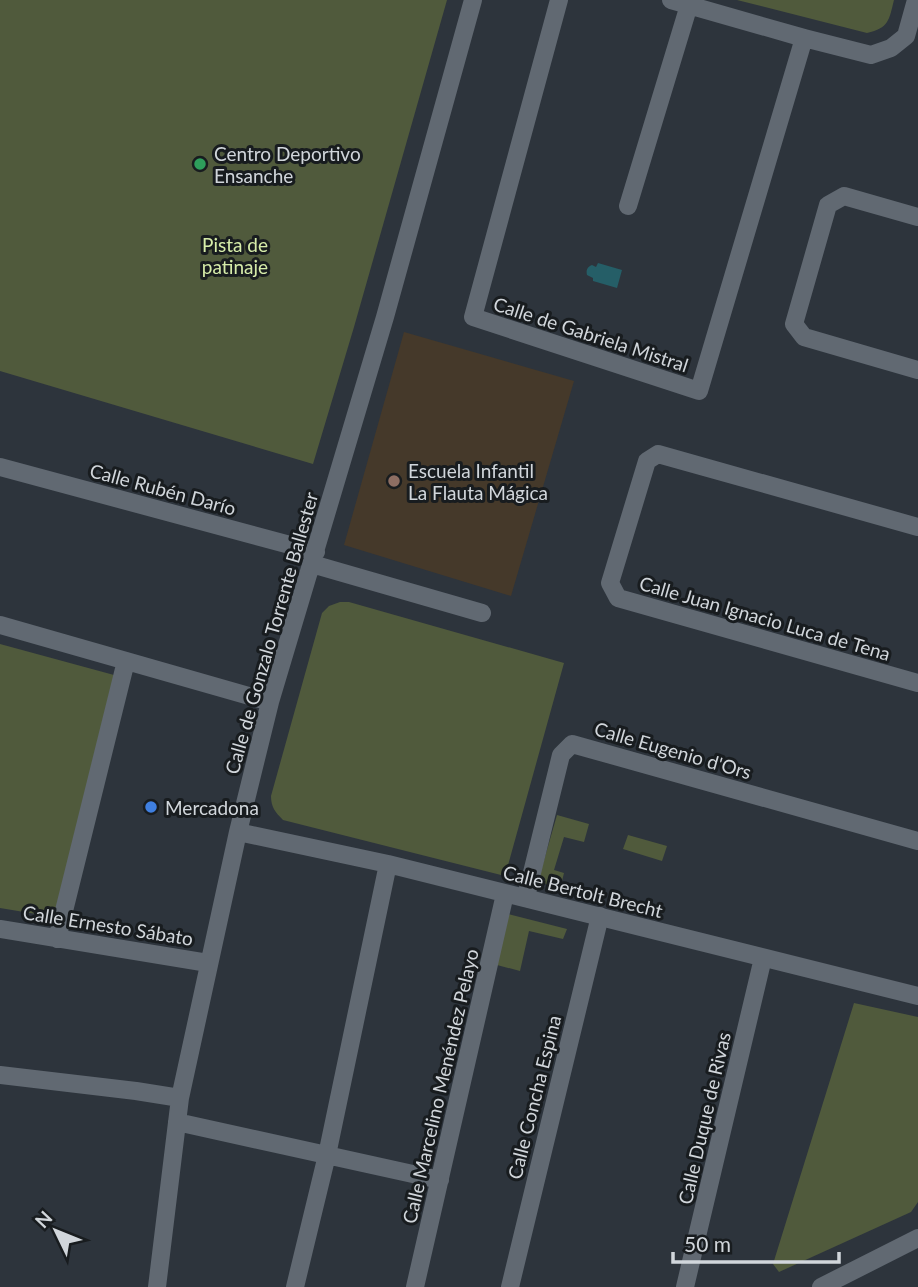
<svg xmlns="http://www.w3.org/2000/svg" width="918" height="1287" font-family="Lato,sans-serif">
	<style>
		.education { fill: #45392a }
		.green { fill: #505a3c }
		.water { fill: #255e67 }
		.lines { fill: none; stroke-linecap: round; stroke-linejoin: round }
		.minor { stroke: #616972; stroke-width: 18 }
		.leisure-dot { fill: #2e9e5b; stroke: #181c1f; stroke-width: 2.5 }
		.education-dot { fill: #8d6e63; stroke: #181c1f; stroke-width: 2.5 }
		.shop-dot { fill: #3f7fe0; stroke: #181c1f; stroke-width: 2.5 }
		.labels { text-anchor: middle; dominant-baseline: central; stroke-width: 6; stroke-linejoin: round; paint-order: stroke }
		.poi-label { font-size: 19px; fill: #d1d6db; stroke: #181c1f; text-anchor: start }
		.park-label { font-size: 19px; fill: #d6eca9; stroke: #181c1f }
		.street-label { font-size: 19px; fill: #d1d6db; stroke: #181c1f }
	</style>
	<rect width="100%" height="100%" fill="#2d343c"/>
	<path class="education" d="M 404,332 L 574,381 L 511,596 L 344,545 Z"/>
	<path class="green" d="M 0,0 L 447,0 L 354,327 L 313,464 L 0,371 Z
		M 737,0 L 894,0 C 889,20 889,28 867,33 Z
		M 340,602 L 349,602 L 564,663 L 505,876 L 283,820 C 275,812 271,807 271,796 L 322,613 L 329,606 Z
		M 0,644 L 114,675 L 54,917 L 0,908 Z
		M 557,815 L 589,824 L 584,842 L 564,837 L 554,870 L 564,873 L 560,889 L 547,885 L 540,879 L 540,874 Z
		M 628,835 L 667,846 L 662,861 L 623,849 Z
		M 508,914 L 567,929 L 563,939 L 529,931 L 520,971 L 497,965 Z
		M 854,1003 L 918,1017 L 918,1202 L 911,1212 L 779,1272 L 773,1264 Z"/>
	<path class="water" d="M 598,263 L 622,270 L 617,288 L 593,281 L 593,278 L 587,275 C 586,270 587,267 592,265 L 596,267 Z"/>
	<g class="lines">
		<path class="minor" d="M 559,0 L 473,317 L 699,391 L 804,38
			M 671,0 L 804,38 L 871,55 L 891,48 L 906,36 L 916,0
			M 628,206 L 689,5
			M 918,217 L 844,196 L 828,205 L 794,324 L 804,337 L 918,370
			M 0,467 L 316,552
			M 918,527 L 658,454 L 647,461 L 610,583 L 618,598 L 918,683
			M 312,564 L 482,613
			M 0,625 L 270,702
			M 238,832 L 388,864 L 918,996
			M 526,897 L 561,755 L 572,744 L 918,841
			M 0,929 L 208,963
			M 57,939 L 126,661
			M 0,1075 L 136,1091 L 180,1098
			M 177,1122 L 440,1180
			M 157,1287 L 180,1098 L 238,832 L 270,702 L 385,317 L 473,0
			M 295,1287 L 327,1155 L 388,864
			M 415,1287 L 505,894
			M 510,1287 L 600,916
			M 685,1287 L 763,958
			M 821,1287 L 918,1238"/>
	</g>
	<circle class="leisure-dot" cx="200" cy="164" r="7"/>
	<circle class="education-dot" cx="394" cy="481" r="7"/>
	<circle class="shop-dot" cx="151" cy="807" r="7"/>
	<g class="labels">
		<g class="poi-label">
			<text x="214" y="153">Centro Deportivo<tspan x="214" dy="22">Ensanche</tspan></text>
			<text x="408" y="470">Escuela Infantil<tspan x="408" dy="22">La Flauta Mágica</tspan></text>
			<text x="165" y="807">Mercadona</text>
		</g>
		<g class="park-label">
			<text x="235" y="244">Pista de<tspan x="235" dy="22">patinaje</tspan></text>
		</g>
		<g class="street-label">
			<text transform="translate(591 334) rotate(18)">Calle de Gabriela Mistral</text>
			<text transform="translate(163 489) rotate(15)">Calle Rubén Darío</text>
			<text transform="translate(765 618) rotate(16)">Calle Juan Ignacio Luca de Tena</text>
			<text transform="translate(271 633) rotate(-74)">Calle de Gonzalo Torrente Ballester</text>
			<text transform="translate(673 750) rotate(16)">Calle Eugenio d'Ors</text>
			<text transform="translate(583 891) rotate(14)">Calle Bertolt Brecht</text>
			<text transform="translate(108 925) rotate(9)">Calle Ernesto Sábato</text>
			<text transform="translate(440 1086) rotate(-77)">Calle Marcelino Menéndez Pelayo</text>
			<text transform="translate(534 1097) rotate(-76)">Calle Concha Espina</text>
			<text transform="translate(704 1118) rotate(-77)">Calle Duque de Rivas</text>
		</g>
	</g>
	<g transform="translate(56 1231) rotate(313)" stroke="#181c1f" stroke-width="5" paint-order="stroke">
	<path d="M0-5L12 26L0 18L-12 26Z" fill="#d1d6db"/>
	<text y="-10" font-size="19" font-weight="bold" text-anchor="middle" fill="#d1d6db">N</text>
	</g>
	<path d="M673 1252v10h166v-10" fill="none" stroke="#d1d6db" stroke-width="3.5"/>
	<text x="684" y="1252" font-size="21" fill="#d1d6db" stroke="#181c1f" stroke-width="5" paint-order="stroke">50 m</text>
</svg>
